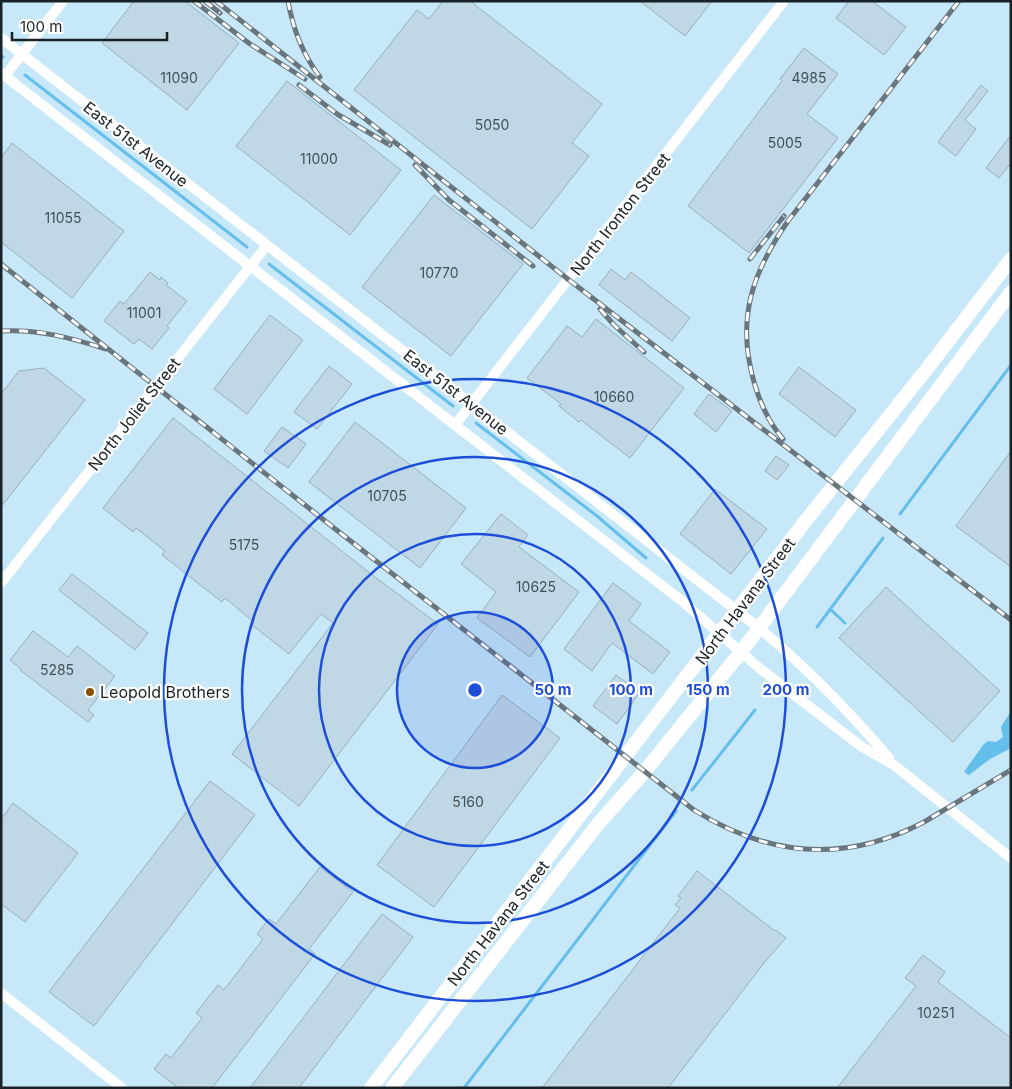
<svg xmlns="http://www.w3.org/2000/svg" width="1012" height="1089" font-family="Inter,sans-serif">
	<style>
		.built { fill: #c7e8f9 }
		.water { fill: #65bfea }
		.lines { fill: none; stroke-linecap: round; stroke-linejoin: round }
		.stream { stroke: #65bfea; stroke-width: 3 }
		.building { fill: #c0d8e5; stroke: #97afbc }
		.street { stroke: #fff; stroke-width: 10 }
		.secondary { stroke: #fff; stroke-width: 14 }
		.rail-casing { stroke: #69767e; stroke-width: 5 }
		.rail { stroke: #fff; stroke-width: 3; stroke-dasharray: 9; stroke-linecap: butt }
		.ring { fill: none; stroke: #1d4ed8; stroke-width: 2.5 }
		.poi-dot { fill: #875100; stroke: #fff; stroke-width: 2 }
		.labels { text-anchor: middle; dominant-baseline: central; stroke-width: 4.5; stroke-linejoin: round; paint-order: stroke }
		.number-label { font-size: 14px; fill: #435056 }
		.street-label { font-size: 16px; fill: #192227; stroke: #fff }
		.poi-label { font-size: 16px; fill: #192227; stroke: #fff; text-anchor: start }
		.centre { fill: #1d4ed8; stroke: #fff; stroke-width: 2.5 }
		.ring-label { font-size: 15px; text-anchor: middle; font-weight: bold; fill: #1d4ed8; stroke: #fff; stroke-width: 4.5; stroke-linejoin: round; paint-order: stroke }
	</style>
	<rect width="100%" height="100%" fill="#def2fc"/>
	<path class="built" d="M 1,1 L 1011,1 L 1011,1088 L 1,1088 Z"/>
	<path class="water" d="M 1011,711 L 1011,748 L 990,759 L 969,775 L 964,772 L 966,769 L 983,745 L 988,741 L 996,742 L 1003,737 L 1001,727 Z"/>
	<g class="lines">
		<path class="stream" d="M 1,56 L 3,57
			M 25,75 L 247,247
			M 269,264 L 453,406
			M 476,423 L 597,516 L 646,558
			M 900,514 L 1011,365
			M 830,609 L 845,623
			M 817,627 L 883,538
			M 692,790 L 755,710
			M 464,1088 L 676,811"/>
	</g>
	<path class="building" d="M 134,1 L 185,1 L 239,43 L 187,110 L 102,43 Z
		M 443,1 L 470,1 L 602,104 L 572,143 L 589,156 L 532,229 L 354,90 L 417,10 L 429,19 Z
		M 640,1 L 712,1 L 685,36 Z
		M 849,1 L 872,1 L 906,27 L 884,55 L 836,18 Z
		M 804,48 L 838,74 L 807,114 L 838,138 L 749,253 L 688,206 L 782,81 L 780,79 Z
		M 287,81 L 401,170 L 350,235 L 236,146 Z
		M 981,85 L 988,91 L 965,120 L 976,129 L 956,156 L 938,142 Z
		M 1011,135 L 1011,163 L 999,178 L 986,168 Z
		M 12,143 L 124,231 L 72,298 L 1,242 L 1,158 Z
		M 434,195 L 523,264 L 451,356 L 362,287 Z
		M 611,269 L 625,280 L 631,272 L 690,318 L 672,341 L 599,285 Z
		M 150,272 L 160,280 L 161,277 L 168,283 L 166,285 L 187,301 L 167,326 L 169,328 L 152,349 L 139,339 L 134,344 L 104,321 L 120,301 L 124,304 Z
		M 270,315 L 303,340 L 247,414 L 214,389 Z
		M 596,319 L 684,388 L 630,458 L 581,420 L 579,422 L 559,406 L 561,404 L 527,378 L 567,326 L 582,337 Z
		M 329,366 L 352,384 L 317,429 L 294,412 Z
		M 799,367 L 856,410 L 835,437 L 779,394 Z
		M 44,368 L 85,400 L 1,507 L 1,394 L 19,371 Z
		M 709,394 L 732,411 L 716,432 L 694,414 Z
		M 173,418 L 371,574 L 438,624 L 299,806 L 232,754 L 333,623 L 321,614 L 289,654 L 252,625 L 254,622 L 225,598 L 222,602 L 162,555 L 165,551 L 136,528 L 133,532 L 103,508 Z
		M 355,422 L 466,508 L 420,568 L 309,482 Z
		M 282,427 L 306,444 L 288,468 L 264,451 Z
		M 1011,451 L 1011,567 L 956,526 Z
		M 776,456 L 789,465 L 777,480 L 765,471 Z
		M 715,489 L 767,529 L 731,574 L 680,534 Z
		M 501,514 L 528,535 L 519,547 L 579,592 L 530,657 L 477,618 L 496,592 L 461,564 Z
		M 72,574 L 148,633 L 135,650 L 59,590 Z
		M 613,583 L 641,604 L 629,621 L 670,652 L 653,674 L 612,643 L 592,671 L 564,649 Z
		M 886,587 L 1000,691 L 953,742 L 839,638 Z
		M 33,631 L 68,657 L 77,646 L 115,676 L 88,710 L 94,715 L 88,722 L 20,670 L 21,669 L 10,660 Z
		M 616,675 L 640,692 L 617,724 L 593,706 Z
		M 502,695 L 560,738 L 434,907 L 377,865 Z
		M 210,781 L 255,815 L 94,1026 L 49,992 Z
		M 13,803 L 78,853 L 25,922 L 1,904 L 1,819 Z
		M 320,867 L 353,892 L 309,949 L 315,954 L 212,1088 L 178,1088 L 154,1069 L 166,1054 L 171,1058 L 202,1018 L 196,1013 L 218,985 L 224,990 L 263,939 L 257,934 L 269,919 L 276,924 Z
		M 697,871 L 775,931 L 776,930 L 786,938 L 764,963 L 668,1088 L 542,1088 L 680,908 L 675,905 L 681,898 L 678,896 Z
		M 382,914 L 413,937 L 299,1088 L 250,1088 Z
		M 923,955 L 945,972 L 938,982 L 1011,1038 L 1011,1088 L 837,1088 L 916,986 L 905,978 Z"/>
	<g class="lines">
		<path class="street" d="M 1,38 L 759,628 C 806,667 849,711 889,758
			M 1,73 L 682,601 L 758,667 L 862,747 L 894,765 L 1011,858
			M 5,76 L 63,1
			M 455,425 L 784,1
			M 1,583 L 267,245
			M 1,993 L 122,1088"/>
		<path class="secondary" d="M 371,1088 L 807,519 L 930,365 L 1011,259
			M 392,1088 L 598,824 L 645,771 L 741,652 L 1011,292"/>
		<defs>
			<path id="rail" d="M 194,1 L 250,44 L 305,79
				M 205,1 L 220,13
				M 216,1 L 569,280 L 1011,620
				M 288,1 C 293,29 303,55 320,77
				M 299,85 L 337,114 L 390,145
				M 415,165 L 449,200 L 533,266
				M 750,259 L 784,216
				M 1,264 L 334,528 L 694,810 C 769,857 845,864 924,822 L 1011,770
				M 600,309 L 614,325 L 644,352
				M 1,331 C 38,329 72,338 106,349
				M 783,439 C 769,423 760,403 754,382 C 736,319 752,273 788,221 L 959,1"/>
		</defs>
		<use href="#rail" class="rail-casing"/>
		<use href="#rail" class="rail"/>
	</g>
	<circle cx="475" cy="690" r="78" fill="#1d4ed8" fill-opacity=".12"/>
	<g class="ring">
		<circle cx="475" cy="690" r="78"/>
		<circle cx="475" cy="690" r="156"/>
		<circle cx="475" cy="690" r="233"/>
		<circle cx="475" cy="690" r="311"/>
	</g>
	<circle class="poi-dot" cx="90" cy="692" r="5"/>
	<g class="labels">
		<g class="number-label">
			<text x="179" y="77">11090</text>
			<text x="809" y="77">4985</text>
			<text x="492" y="124">5050</text>
			<text x="785" y="142">5005</text>
			<text x="319" y="158">11000</text>
			<text x="63" y="217">11055</text>
			<text x="439" y="272">10770</text>
			<text x="144" y="312">11001</text>
			<text x="614" y="396">10660</text>
			<text x="387" y="495">10705</text>
			<text x="244" y="544">5175</text>
			<text x="536" y="586">10625</text>
			<text x="57" y="669">5285</text>
			<text x="468" y="801">5160</text>
			<text x="936" y="1012">10251</text>
		</g>
		<g class="street-label">
			<text transform="translate(136 144) rotate(38)">East 51st Avenue</text>
			<text transform="translate(620 214) rotate(-52)">North Ironton Street</text>
			<text transform="translate(456 392) rotate(38)">East 51st Avenue</text>
			<text transform="translate(134 414) rotate(-52)">North Joliet Street</text>
			<text transform="translate(745 601) rotate(-53)">North Havana Street</text>
			<text transform="translate(498 923) rotate(-52)">North Havana Street</text>
		</g>
		<g class="poi-label">
			<text x="100" y="692">Leopold Brothers</text>
		</g>
	</g>
	<circle cx="475" cy="690" r="8" class="centre"/>
	<g class="ring-label">
		<text x="553" y="695">50 m</text>
		<text x="631" y="695">100 m</text>
		<text x="708" y="695">150 m</text>
		<text x="786" y="695">200 m</text>
	</g>
	<rect width="1012" height="1089" fill="none" stroke="#192227" stroke-width="5"/>
	<path d="M12 32v8h155v-8" fill="none" stroke="#192227" stroke-width="2.5"/>
	<text x="20" y="32" font-size="15" fill="#192227" stroke="#ffffff" stroke-width="4" paint-order="stroke">100 m</text>
</svg>
